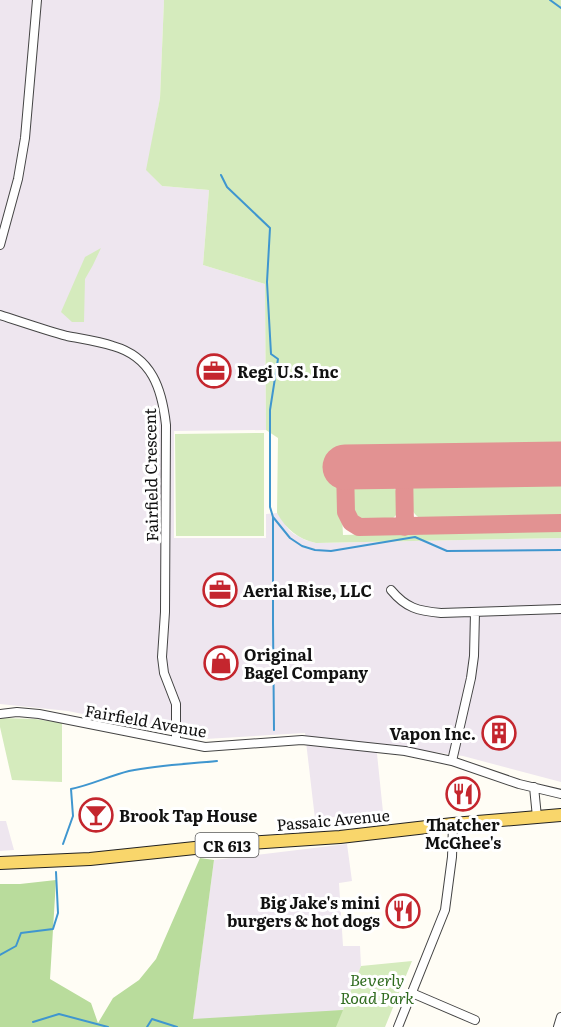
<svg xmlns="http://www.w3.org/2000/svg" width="561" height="1027" font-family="Literata,serif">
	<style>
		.industrial { fill: #eee6ef }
		.green { fill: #d5ebbd }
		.forest { fill: #b9dc9c }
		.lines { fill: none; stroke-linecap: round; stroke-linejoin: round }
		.stream { stroke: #3f96cf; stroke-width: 2 }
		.taxiway { stroke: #e29292; stroke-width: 18 }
		.runway { stroke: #e29292; stroke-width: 45 }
		.minor-casing { stroke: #444; stroke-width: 10 }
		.primary-casing { stroke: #222; stroke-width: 14 }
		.minor { stroke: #fff; stroke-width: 8 }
		.primary { stroke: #f9d66b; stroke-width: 12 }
		.labels { text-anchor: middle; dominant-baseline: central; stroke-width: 6; stroke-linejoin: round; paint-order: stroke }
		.shield { fill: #fff; stroke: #585858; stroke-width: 1.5 }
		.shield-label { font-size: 15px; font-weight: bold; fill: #111 }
		.poi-label { font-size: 16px; font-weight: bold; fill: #111; stroke: #fff; text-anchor: start }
		.street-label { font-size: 16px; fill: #111; stroke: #fff }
		.park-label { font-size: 16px; font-style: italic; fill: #2f6b1f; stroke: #fff }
	</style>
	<rect width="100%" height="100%" fill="#fffdf5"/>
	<path class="industrial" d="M 0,0 L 164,0 L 160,98 L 147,170 L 162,186 L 209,190 L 203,265 L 265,284 L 266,430 L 174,431 L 174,538 L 266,538 L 266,514 L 277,513 L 289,530 L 294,534 L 305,540 L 316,543 L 561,538 L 561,782 L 463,756 L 376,744 L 383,812 L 315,819 L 305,733 L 205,739 L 68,711 L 0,704 Z
		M 0,821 L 6,821 L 14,850 L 0,851 Z
		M 347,844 L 352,881 L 339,883 L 343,946 L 360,946 L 361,966 L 343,1010 L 192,1025 L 214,860 Z"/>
	<path class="green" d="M 164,0 L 561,0 L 561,449 L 339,455 L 343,535 L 561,529 L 561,538 L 316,543 C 298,539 286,529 277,513 L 278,438 L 266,430 L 265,284 L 203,265 L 209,190 L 162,186 L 146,170 L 160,98 Z
		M 101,248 L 93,265 L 85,279 L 84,322 L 72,322 L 61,312 L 85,257 Z
		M 264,433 L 264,536 L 176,536 L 175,434 Z
		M 561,474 L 561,517 L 434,520 C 429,520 424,520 420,518 C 408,512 406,492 415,483 C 419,480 424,479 429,477 Z
		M 383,479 C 400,485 406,512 390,520 C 385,523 380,522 376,522 C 369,522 363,523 358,518 C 348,510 348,487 360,481 C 366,478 376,479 383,479 Z
		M 0,718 L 35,719 L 62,723 L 62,782 L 12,780 L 0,727 Z
		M 412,961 L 385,1027 L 192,1027 L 192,1025 L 343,1010 L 361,966 Z"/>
	<path class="forest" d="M 200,858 L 214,860 L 193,1019 L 343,1010 L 336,1027 L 0,1027 L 0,884 L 20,884 L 56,880 L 50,979 L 91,1003 L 98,1023 L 113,998 L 139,980 L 156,959 Z"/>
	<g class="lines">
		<path class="stream" d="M 550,0 L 561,8
			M 221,175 L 227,187 L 270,228 L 267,282 L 271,354 L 278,359 L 270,410 L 270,507 L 273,517 L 290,538 L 302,546 L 315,550 L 331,551 L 415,537 L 447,551 L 561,550
			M 273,517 L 273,623 L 274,730
			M 63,844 L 73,816 L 71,789 C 91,785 109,776 129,771 C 158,765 188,764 217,761
			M 0,955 L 16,946 L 21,933 L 53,929 L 58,913 L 56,872
			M 33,1022 L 59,1014 L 108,1027
			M 147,1027 L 152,1019 L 177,1027"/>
		<path class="taxiway" d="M 404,466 L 405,527
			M 345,467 L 346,512 L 351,522 L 359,527 L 561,523"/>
		<path class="runway" d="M 345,467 L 561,464"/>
		<defs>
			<path id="minor" d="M 0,245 L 18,179 L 25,138 L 37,0
				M 0,315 C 22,322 45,330 67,336 C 82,339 98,341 113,346 C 152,357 162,389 166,425 L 165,612 L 162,657 L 164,673 L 176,704 L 176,741
				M 391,590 C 406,608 418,611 441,613 L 561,609
				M 0,714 L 17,712 L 39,714 L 205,747 L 302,740 L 405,751 L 452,761 L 519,784 L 561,794
				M 452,761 L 471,678 L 474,656 L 475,612
				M 534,787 L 537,817
				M 412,993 L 475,1020
				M 398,1027 L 445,910 L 452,857 L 453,824
				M 558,1027 L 561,1017"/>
			<path id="primary" d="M 0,863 L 90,859 L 233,844 L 340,837 L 453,824 L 561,815"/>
		</defs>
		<use href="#minor" class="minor-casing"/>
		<use href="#primary" class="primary-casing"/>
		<use href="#minor" class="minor"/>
		<use href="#primary" class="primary"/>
	</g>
	<defs>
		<symbol id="office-ring" viewBox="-11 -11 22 22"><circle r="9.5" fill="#fff" stroke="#c4262e" stroke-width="1.5"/><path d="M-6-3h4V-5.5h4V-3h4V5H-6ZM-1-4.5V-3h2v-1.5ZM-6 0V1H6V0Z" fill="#c4262e"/></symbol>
		<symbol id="shop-ring" viewBox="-11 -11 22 22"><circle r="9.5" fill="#fff" stroke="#c4262e" stroke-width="1.5"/><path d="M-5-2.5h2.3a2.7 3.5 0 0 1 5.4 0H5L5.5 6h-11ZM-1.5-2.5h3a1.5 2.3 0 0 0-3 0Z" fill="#c4262e"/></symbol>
		<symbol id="building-ring" viewBox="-11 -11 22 22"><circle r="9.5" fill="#fff" stroke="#c4262e" stroke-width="1.5"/><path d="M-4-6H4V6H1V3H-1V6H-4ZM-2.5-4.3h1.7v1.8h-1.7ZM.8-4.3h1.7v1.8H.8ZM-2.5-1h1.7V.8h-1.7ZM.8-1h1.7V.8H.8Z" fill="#c4262e"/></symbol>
		<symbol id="restaurant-ring" viewBox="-11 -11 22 22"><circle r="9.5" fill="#fff" stroke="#c4262e" stroke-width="1.5"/><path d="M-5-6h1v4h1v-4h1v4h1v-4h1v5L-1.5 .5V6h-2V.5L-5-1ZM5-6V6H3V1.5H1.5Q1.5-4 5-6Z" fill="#c4262e"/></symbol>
		<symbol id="bar-ring" viewBox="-11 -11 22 22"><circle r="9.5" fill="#fff" stroke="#c4262e" stroke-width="1.5"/><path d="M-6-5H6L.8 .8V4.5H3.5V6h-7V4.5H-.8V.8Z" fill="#c4262e"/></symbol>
	</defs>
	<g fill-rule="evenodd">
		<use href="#office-ring" x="195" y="352" width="38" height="38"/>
		<use href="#office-ring" x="201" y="571" width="38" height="38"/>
		<use href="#shop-ring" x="202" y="644" width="38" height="38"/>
		<use href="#building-ring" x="480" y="714" width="38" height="38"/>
		<use href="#restaurant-ring" x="444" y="775" width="38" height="38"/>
		<use href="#bar-ring" x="77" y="796" width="38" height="38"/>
		<use href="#restaurant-ring" x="384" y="892" width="38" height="38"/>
	</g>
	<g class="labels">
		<rect class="shield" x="195.5" y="833" width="63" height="24" rx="4.5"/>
		<g class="shield-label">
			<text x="227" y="845">CR 613</text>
		</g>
		<g class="poi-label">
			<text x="237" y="371">Regi U.S. Inc</text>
			<text x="243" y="590">Aerial Rise, LLC</text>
			<text x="244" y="654">Original<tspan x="244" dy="18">Bagel Company</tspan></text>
			<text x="476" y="733" text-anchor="end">Vapon Inc.</text>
			<text x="119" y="815">Brook Tap House</text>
			<text x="463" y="824" text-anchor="middle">Thatcher<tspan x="463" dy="18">McGhee's</tspan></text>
			<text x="380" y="902" text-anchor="end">Big Jake's mini<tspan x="380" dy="18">burgers &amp; hot dogs</tspan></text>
		</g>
		<g class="street-label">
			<text transform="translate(150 475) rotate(-91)">Fairfield Crescent</text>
			<text transform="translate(146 720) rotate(10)">Fairfield Avenue</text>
			<text transform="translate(333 819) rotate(-5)">Passaic Avenue</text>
		</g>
		<g class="park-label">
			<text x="377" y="979">Beverly<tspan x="377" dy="18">Road Park</tspan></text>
		</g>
	</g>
</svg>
